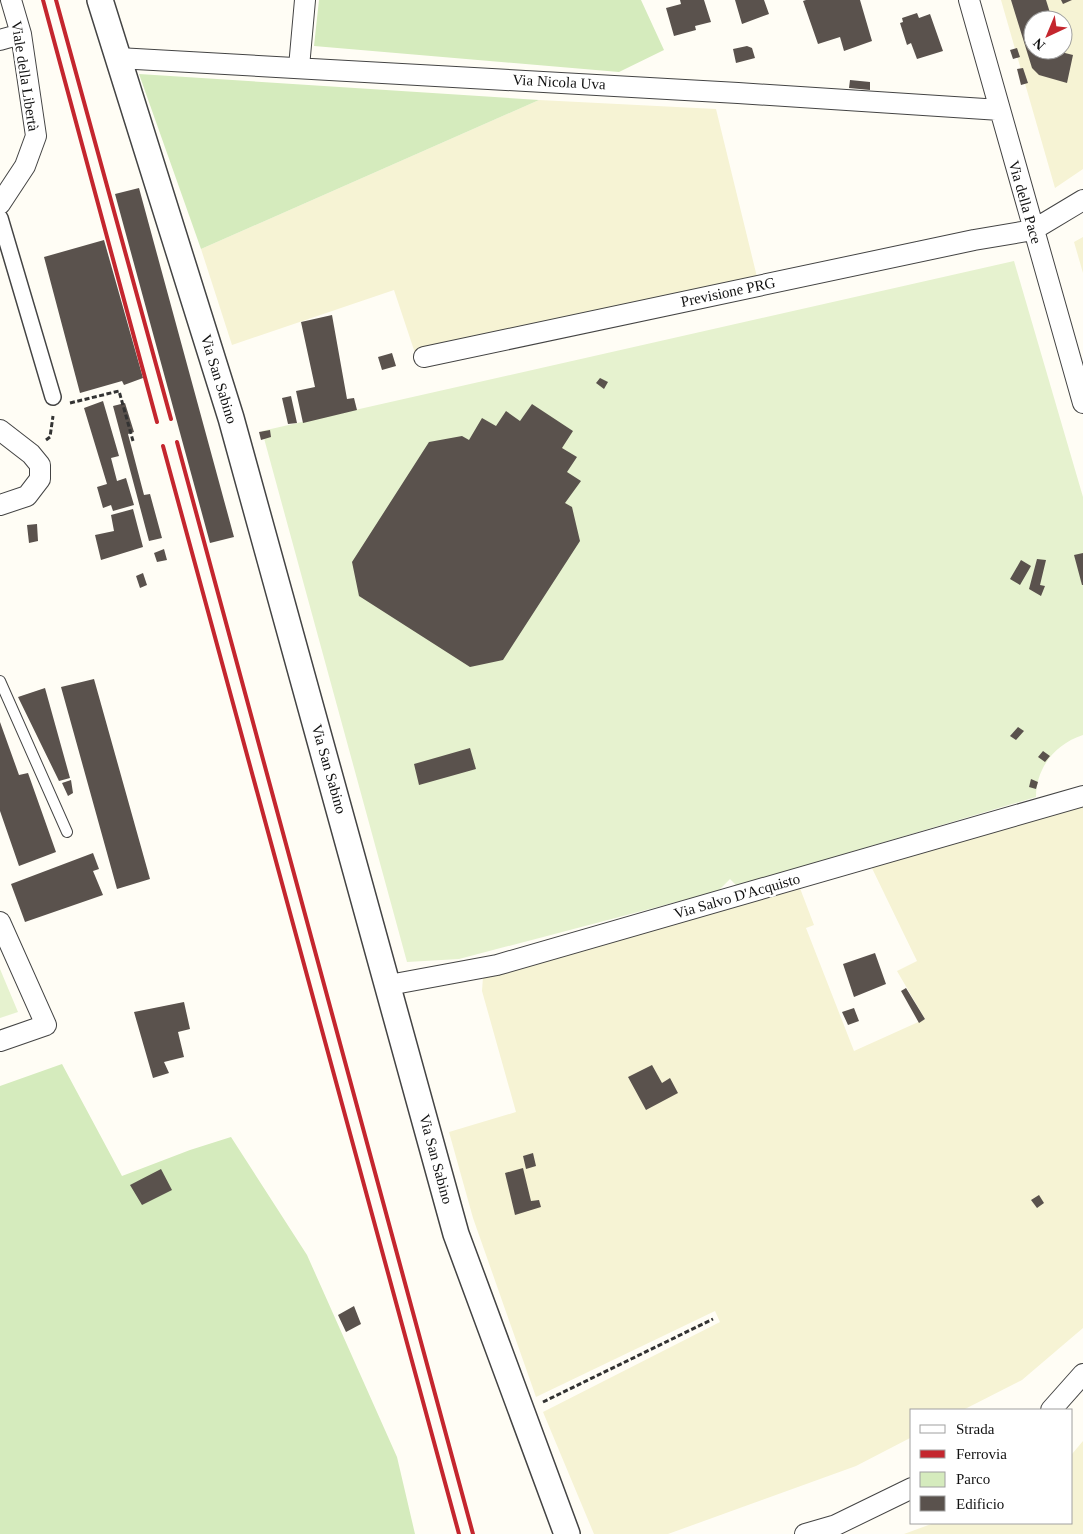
<svg xmlns="http://www.w3.org/2000/svg" width="1083" height="1534" font-family="'Times New Roman',serif">
	<style>
		.farmland { fill: #f6f3d4; fill-rule: evenodd }
		.green { fill: #d5ebbd }
		.pitch { fill: #e6f2cf }
		.building { fill: #5a524d }
		.lines { fill: none; stroke-linecap: round; stroke-linejoin: round }
		.service-casing { stroke: #444; stroke-width: 12 }
		.pedestrian-casing { stroke: #444; stroke-width: 18 }
		.minor-casing { stroke: #444; stroke-width: 22 }
		.tertiary-casing { stroke: #444; stroke-width: 28 }
		.path { stroke: #333; stroke-width: 3; stroke-dasharray: 5 2.5; stroke-linecap: butt }
		.service { stroke: #fff; stroke-width: 10 }
		.pedestrian { stroke: #fff; stroke-width: 15 }
		.minor { stroke: #fff; stroke-width: 20 }
		.tertiary { stroke: #fff; stroke-width: 25 }
		.rail { stroke: #c4262e; stroke-width: 4 }
		.labels { text-anchor: middle; dominant-baseline: central; stroke-width: 5; stroke-linejoin: round; paint-order: stroke }
		.street-label { font-size: 15px; fill: #111; stroke: #fff }
	</style>
	<rect width="100%" height="100%" fill="#fffdf5"/>
	<path class="farmland" d="M 1001,0 L 1083,0 L 1083,169 L 1055,188 ZM 1033,20 L 1063,20 L 1063,50 L 1033,50 Z
		M 539,100 L 716,109 L 757,277 L 415,353 L 394,290 L 232,345 L 201,249 Z
		M 1083,237 L 1083,273 L 1074,242 Z
		M 1083,799 L 1083,1328 L 1022,1380 L 963,1410 L 912,1410 L 912,1437 L 856,1466 L 668,1534 L 594,1534 L 543,1412 L 720,1322 L 715,1311 L 536,1397 L 473,1218 L 449,1132 L 516,1112 L 482,991 L 483,977 L 798,883 L 814,925 L 806,928 L 854,1051 L 925,1019 L 897,971 L 917,961 L 869,862 Z
		M 1083,1441 L 1083,1534 L 904,1534 L 934,1523 L 1072,1523 L 1072,1454 Z"/>
	<path class="green" d="M 319,0 L 641,0 L 664,50 L 619,72 L 314,46 Z
		M 139,74 L 539,100 L 201,249 Z
		M 62,1064 L 122,1176 L 190,1150 L 231,1137 L 307,1255 L 397,1457 L 415,1534 L 0,1534 L 0,1086 Z"/>
	<path class="pitch" d="M 1014,261 L 1083,497 L 1083,735 C 1055,744 1036,768 1036,797 L 737,886 L 730,879 L 718,891 L 459,959 L 407,962 L 262,431 Z
		M 0,969 L 18,1012 L 0,1018 Z"/>
	<path class="building" d="M 680,0 L 704,0 L 711,22 L 695,26 L 696,30 L 674,36 L 666,8 L 681,4 Z
		M 735,0 L 764,0 L 769,14 L 742,24 Z
		M 806,0 L 860,0 L 872,41 L 844,51 L 840,37 L 818,44 L 803,1 Z
		M 1011,0 L 1046,0 L 1051,16 L 1054,14 L 1055,20 L 1033,20 L 1033,50 L 1064,50 L 1065,53 L 1073,55 L 1067,83 L 1039,75 L 1032,68 Z
		M 1061,0 L 1072,0 L 1063,4 Z
		M 917,13 L 919,18 L 930,14 L 943,51 L 917,59 L 911,43 L 907,45 L 900,23 L 903,22 L 902,18 Z
		M 747,46 L 752,48 L 755,58 L 736,63 L 733,49 Z
		M 1017,48 L 1020,57 L 1013,59 L 1010,50 Z
		M 1023,68 L 1028,83 L 1021,85 L 1017,69 Z
		M 850,80 L 870,82 L 870,90 L 849,88 Z
		M 139,188 L 234,537 L 210,543 L 115,194 Z
		M 104,240 L 143,378 L 124,385 L 122,381 L 80,393 L 44,257 Z
		M 332,315 L 347,399 L 354,398 L 357,410 L 303,423 L 296,391 L 315,387 L 301,322 Z
		M 392,353 L 396,366 L 382,370 L 378,357 Z
		M 600,378 L 608,382 L 604,389 L 596,383 Z
		M 291,396 L 297,423 L 288,424 L 282,398 Z
		M 103,401 L 119,456 L 111,458 L 117,481 L 126,478 L 134,505 L 113,511 L 111,505 L 103,508 L 97,487 L 107,484 L 84,408 Z
		M 125,403 L 134,432 L 128,434 L 144,495 L 150,494 L 162,538 L 149,541 L 113,406 Z
		M 532,404 L 573,431 L 562,448 L 577,457 L 567,472 L 581,481 L 565,503 L 572,507 L 580,541 L 503,660 L 470,667 L 359,596 L 352,562 L 429,442 L 462,436 L 469,440 L 482,418 L 496,426 L 506,411 L 520,421 Z
		M 270,430 L 271,437 L 261,440 L 259,432 Z
		M 133,509 L 143,547 L 101,560 L 95,535 L 114,531 L 111,515 Z
		M 37,524 L 38,541 L 29,543 L 27,525 Z
		M 164,549 L 167,560 L 157,562 L 154,553 Z
		M 1083,553 L 1083,585 L 1082,585 L 1074,555 Z
		M 1037,559 L 1046,560 L 1040,585 L 1045,586 L 1041,596 L 1029,589 Z
		M 1021,560 L 1031,566 L 1020,585 L 1010,579 Z
		M 143,573 L 147,585 L 140,588 L 136,576 Z
		M 94,679 L 150,879 L 117,889 L 61,687 Z
		M 45,688 L 70,778 L 59,781 L 18,697 Z
		M 0,722 L 19,775 L 28,773 L 56,852 L 19,866 L 0,811 Z
		M 1018,727 L 1024,731 L 1016,740 L 1010,736 Z
		M 470,748 L 476,769 L 419,785 L 414,764 Z
		M 1043,751 L 1050,756 L 1045,762 L 1038,757 Z
		M 1031,779 L 1038,782 L 1036,789 L 1029,787 Z
		M 71,780 L 73,793 L 68,796 L 62,783 Z
		M 93,853 L 99,869 L 93,871 L 103,895 L 25,922 L 11,884 Z
		M 875,953 L 886,984 L 854,997 L 843,964 Z
		M 906,988 L 925,1019 L 919,1023 L 901,991 Z
		M 184,1002 L 190,1029 L 178,1032 L 184,1057 L 164,1062 L 169,1073 L 153,1078 L 134,1012 Z
		M 854,1008 L 859,1021 L 848,1025 L 842,1012 Z
		M 652,1065 L 662,1083 L 670,1078 L 678,1093 L 646,1110 L 628,1077 Z
		M 533,1153 L 536,1166 L 526,1169 L 523,1156 Z
		M 523,1168 L 531,1201 L 539,1200 L 541,1207 L 515,1215 L 505,1173 Z
		M 161,1169 L 172,1190 L 142,1205 L 130,1185 Z
		M 1039,1195 L 1044,1203 L 1037,1208 L 1031,1200 Z
		M 354,1306 L 361,1324 L 346,1332 L 338,1315 Z"/>
	<g class="lines">
		<defs>
			<path id="service" d="M 0,681 L 67,832"/>
			<path id="pedestrian" d="M 0,218 L 53,397"/>
			<path id="minor" d="M 969,0 L 1083,403
				M 0,40 L 21,34
				M 118,58 L 738,93 L 1000,110
				M 299,67 L 305,0
				M 0,204 L 25,166 L 36,136 L 21,34 L 11,0
				M 424,357 L 974,240 L 1033,230 L 1083,200
				M 0,430 L 31,454 L 40,465 L 40,479 L 27,496 L 0,505
				M 0,922 L 46,1025 L 0,1041
				M 389,985 L 497,965 L 1083,796
				M 1051,1410 L 1083,1374
				M 805,1534 L 836,1525 L 912,1488"/>
			<path id="tertiary" d="M 100,0 L 231,418 L 456,1234 L 567,1534"/>
		</defs>
		<use href="#service" class="service-casing"/>
		<use href="#pedestrian" class="pedestrian-casing"/>
		<use href="#minor" class="minor-casing"/>
		<use href="#tertiary" class="tertiary-casing"/>
		<path class="path" d="M 70,403 L 119,391 L 133,441
			M 46,440 L 50,437 L 53,416
			M 543,1402 L 713,1319"/>
		<use href="#service" class="service"/>
		<use href="#pedestrian" class="pedestrian"/>
		<use href="#minor" class="minor"/>
		<use href="#tertiary" class="tertiary"/>
		<path class="rail" d="M 43,0 L 157,422
			M 56,0 L 171,419
			M 177,442 L 473,1534
			M 163,446 L 459,1534"/>
	</g>
	<g class="labels">
		<g class="street-label">
			<text transform="translate(25 76) rotate(81)">Viale della Libertà</text>
			<text transform="translate(559 82) rotate(3)">Via Nicola Uva</text>
			<text transform="translate(1025 202) rotate(74)">Via della Pace</text>
			<text transform="translate(728 292) rotate(-12)">Previsione PRG</text>
			<text transform="translate(219 379) rotate(73)">Via San Sabino</text>
			<text transform="translate(329 769) rotate(74)">Via San Sabino</text>
			<text transform="translate(737 896) rotate(-16)">Via Salvo D'Acquisto</text>
			<text transform="translate(436 1159) rotate(75)">Via San Sabino</text>
		</g>
	</g>
	<rect x="910" y="1409" width="162" height="115" fill="#ffffff" stroke="#a0a0a0"/>
	<rect x="920" y="1425" width="25" height="8" fill="#ffffff" stroke="#a0a0a0"/>
	<text x="956" y="1434" font-size="15" fill="#111111">Strada</text>
	<rect x="920" y="1450" width="25" height="8" fill="#c4262e" stroke="#a0a0a0"/>
	<text x="956" y="1459" font-size="15" fill="#111111">Ferrovia</text>
	<rect x="920" y="1472" width="25" height="15" fill="#d5ebbd" stroke="#a0a0a0"/>
	<text x="956" y="1484" font-size="15" fill="#111111">Parco</text>
	<rect x="920" y="1496" width="25" height="15" fill="#5a524d" stroke="#a0a0a0"/>
	<text x="956" y="1509" font-size="15" fill="#111111">Edificio</text>
	<g transform="translate(1048 35) rotate(224)"><circle r="24" fill="#ffffff" stroke="#a0a0a0"/>
	<path d="M0-4L9 19L0 12L-9 19Z" fill="#c4262e"/>
	<text y="-8" font-size="14" font-weight="bold" text-anchor="middle" fill="#111111">N</text>
	</g>
</svg>
